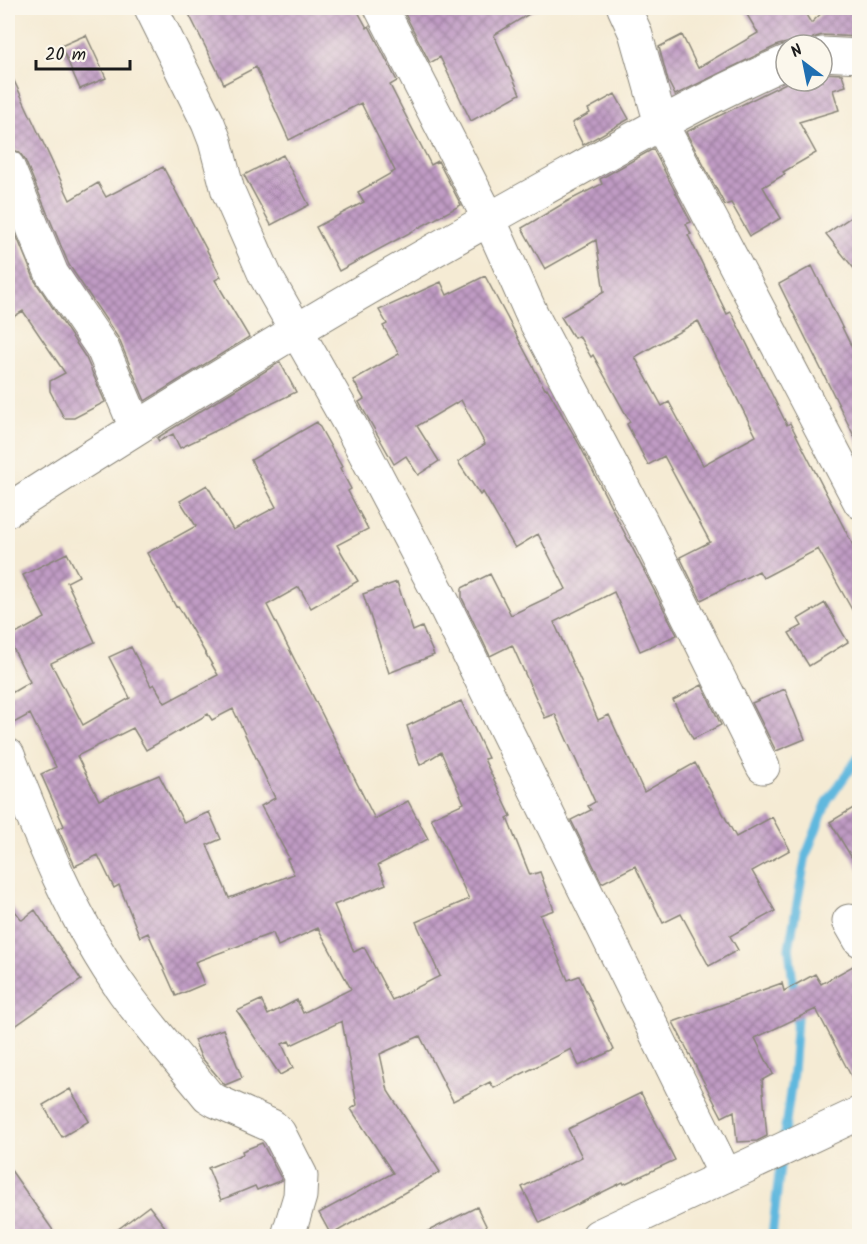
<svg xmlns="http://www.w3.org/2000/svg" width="867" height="1244" font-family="Kalam,sans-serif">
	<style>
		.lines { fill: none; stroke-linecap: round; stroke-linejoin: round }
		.stream { stroke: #61b8de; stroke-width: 9 }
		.building { fill: url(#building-cross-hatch); fill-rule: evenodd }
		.minor-casing { stroke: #888478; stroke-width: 35 }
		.minor { stroke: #fff; stroke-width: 33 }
	</style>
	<defs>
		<pattern id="building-cross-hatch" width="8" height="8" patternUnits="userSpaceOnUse" patternTransform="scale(1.5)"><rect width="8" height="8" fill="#c09bc4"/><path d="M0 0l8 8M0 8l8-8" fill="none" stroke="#9b7e9e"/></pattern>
	</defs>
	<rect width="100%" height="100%" fill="#fbf7ec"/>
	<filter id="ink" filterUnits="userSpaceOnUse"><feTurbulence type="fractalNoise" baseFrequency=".0167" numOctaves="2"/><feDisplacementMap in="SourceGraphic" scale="12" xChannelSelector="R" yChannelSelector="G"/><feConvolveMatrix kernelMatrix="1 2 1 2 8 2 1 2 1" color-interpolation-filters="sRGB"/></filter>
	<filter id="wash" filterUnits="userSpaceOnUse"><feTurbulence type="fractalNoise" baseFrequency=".008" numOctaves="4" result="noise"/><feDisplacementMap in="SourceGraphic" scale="24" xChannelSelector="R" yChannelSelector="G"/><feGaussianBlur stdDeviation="1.35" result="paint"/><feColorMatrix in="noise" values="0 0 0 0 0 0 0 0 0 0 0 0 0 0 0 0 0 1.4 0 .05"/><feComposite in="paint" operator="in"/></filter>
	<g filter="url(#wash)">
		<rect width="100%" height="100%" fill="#f5ebd4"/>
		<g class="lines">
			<path class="stream" d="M 783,1142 L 793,1072 L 797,1018 L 789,948 L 806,855 L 827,802 L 860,755
				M 772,1236 L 781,1158"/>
		</g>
		<g id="blocks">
			<path class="building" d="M 186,8 L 356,8 L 367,28 L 369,26 L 397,81 L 390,85 L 431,165 L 438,161 L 461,205 L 339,271 L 316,227 L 364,202 L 358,192 L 395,171 L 361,103 L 289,140 L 256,67 L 224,84 Z
				M 402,8 L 539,8 L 494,35 L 520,94 L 471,121 L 440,57 L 430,63 Z
				M 743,8 L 802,8 L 811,23 L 827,8 L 860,8 L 860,37 L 822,35 L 813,38 L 806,45 L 787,43 L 778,45 L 675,95 L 668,81 L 659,47 L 682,35 L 698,68 L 758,33 Z
				M 86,35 L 106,78 L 80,89 L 61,46 Z
				M 8,68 L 70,200 L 98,183 L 106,197 L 163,167 L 221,277 L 215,280 L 249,337 L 145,401 L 119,339 L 69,265 L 25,160 L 19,152 L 8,149 Z
				M 822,73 L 842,74 L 846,86 L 833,90 L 839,110 L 799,122 L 816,153 L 783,172 L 785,174 L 763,187 L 781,218 L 750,236 L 731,203 L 725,205 L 686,132 L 790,81 L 822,81 Z
				M 615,94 L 629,119 L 583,145 L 572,123 L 590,113 L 588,109 Z
				M 653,149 L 691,222 L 686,224 L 691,234 L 688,235 L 727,314 L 731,312 L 787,425 L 790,423 L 860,559 L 860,624 L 818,549 L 763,578 L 759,571 L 701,600 L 680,557 L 710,542 L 664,456 L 648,465 L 627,424 L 630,422 L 593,355 L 591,357 L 579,336 L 574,338 L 561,317 L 604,292 L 596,240 L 545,269 L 522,228 L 566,202 L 602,184 L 600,179 ZM 698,321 L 756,436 L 703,465 L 669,402 L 662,406 L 635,357 Z
				M 283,155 L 309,205 L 271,225 L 244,175 Z
				M 860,211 L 860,276 L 826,234 Z
				M 8,215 L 35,281 L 86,358 L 105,402 L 74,418 L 64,418 L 50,391 L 50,381 L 65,373 L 23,311 L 8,320 Z
				M 812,266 L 860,364 L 860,448 L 779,284 Z
				M 485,276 L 545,389 L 547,388 L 579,444 L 677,635 L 640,651 L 614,592 L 554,622 L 598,720 L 609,715 L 644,792 L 695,763 L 736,837 L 772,817 L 790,850 L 752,871 L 775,911 L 730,936 L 738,950 L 709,966 L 681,914 L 663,923 L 635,866 L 602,883 L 571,820 L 591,810 L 588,806 L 595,802 L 555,714 L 545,718 L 512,645 L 490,656 L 462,598 L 462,588 L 490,574 L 511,615 L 566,589 L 538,534 L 515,548 L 483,492 L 480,495 L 458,462 L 485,444 L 461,400 L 417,426 L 439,461 L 418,475 L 406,456 L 394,464 L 359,402 L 364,399 L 353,380 L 399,354 L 383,326 L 387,324 L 379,310 L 441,282 L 447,295 Z
				M 280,362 L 296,392 L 180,448 L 173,434 L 159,441 L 157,438 Z
				M 317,422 L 342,467 L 340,468 L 351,489 L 348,491 L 368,529 L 337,545 L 358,581 L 311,608 L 299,587 L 267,605 L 375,819 L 408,801 L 428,839 L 378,865 L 386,884 L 334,905 L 354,952 L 364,947 L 392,1000 L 440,976 L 416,922 L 469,899 L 431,818 L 464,803 L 441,752 L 420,765 L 407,726 L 461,701 L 488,758 L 484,759 L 511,816 L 507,818 L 530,875 L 540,872 L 554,910 L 540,915 L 568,980 L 579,976 L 614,1050 L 579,1066 L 571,1049 L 494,1088 L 490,1082 L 453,1101 L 420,1036 L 380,1054 L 388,1091 L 440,1172 L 331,1235 L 319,1213 L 393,1173 L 351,1109 L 357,1105 L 342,1021 L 291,1045 L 289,1041 L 282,1044 L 293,1068 L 280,1075 L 237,1011 L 261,1000 L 268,1015 L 297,1000 L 303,1013 L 351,989 L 318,928 L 278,946 L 273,933 L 195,962 L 204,984 L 176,996 L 148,933 L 140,937 L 119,885 L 114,888 L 98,855 L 75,866 L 58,829 L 64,826 L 41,774 L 56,767 L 30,714 L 8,726 L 8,695 L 30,682 L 8,638 L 45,618 L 23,575 L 67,553 L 79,576 L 67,582 L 95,642 L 51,663 L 83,725 L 130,698 L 109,657 L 131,647 L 151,686 L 154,684 L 165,703 L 218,675 L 178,606 L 176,607 L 147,553 L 196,526 L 180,501 L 207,485 L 233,530 L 276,507 L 251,460 ZM 233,709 L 275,798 L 261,806 L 289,858 L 287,859 L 294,874 L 229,898 L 207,845 L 221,839 L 209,812 L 184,823 L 159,775 L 99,800 L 77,756 L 133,728 L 146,750 L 208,714 L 212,720 Z
				M 397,582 L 413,631 L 422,627 L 434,655 L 389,673 L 363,594 Z
				M 825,603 L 848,642 L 809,666 L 789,633 L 802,626 L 798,619 Z
				M 702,685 L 721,725 L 693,739 L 673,700 Z
				M 785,689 L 805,739 L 776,751 L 752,703 Z
				M 860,804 L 860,871 L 830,822 Z
				M 8,902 L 22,920 L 35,910 L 81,980 L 8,1031 Z
				M 860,962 L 860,1093 L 816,1009 L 755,1038 L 773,1074 L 762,1080 L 767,1136 L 757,1141 L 737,1142 L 734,1111 L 722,1117 L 673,1022 L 782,983 L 784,991 L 815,974 L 821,984 Z
				M 223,1029 L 242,1078 L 225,1085 L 201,1057 L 194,1040 Z
				M 70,1089 L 89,1121 L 62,1137 L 43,1105 Z
				M 641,1093 L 675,1160 L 624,1184 L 623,1182 L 540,1223 L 522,1187 L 582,1157 L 568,1129 Z
				M 262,1143 L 282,1180 L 257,1190 L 255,1186 L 221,1200 L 208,1168 L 243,1154 L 242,1151 Z
				M 8,1166 L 57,1236 L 8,1236 Z
				M 149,1206 L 172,1236 L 109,1236 Z
				M 477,1207 L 491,1236 L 418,1236 Z"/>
		</g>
	</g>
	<g filter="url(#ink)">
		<use href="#blocks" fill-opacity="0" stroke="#888478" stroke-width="1.5"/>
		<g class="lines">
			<defs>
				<path id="minor" d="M 151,8 L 208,123 L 215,141 L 228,191 L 265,275 L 349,423 L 438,592 L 726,1176
					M 381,8 L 489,219 L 532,315 L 642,523 L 763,767
					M 624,8 L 635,32 L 661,124 L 860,502
					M 822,54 L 860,56
					M 8,167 L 52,274 L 103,349 L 136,428
					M 8,510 C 178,400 351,295 529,197 C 613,150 697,101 786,62
					M 8,755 C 40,836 73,921 124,992 C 150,1028 180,1061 208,1096 L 216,1101 L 272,1126 L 279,1133 L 301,1176 L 300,1196 L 288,1236
					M 849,921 L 860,940
					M 598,1236 L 860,1113"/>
			</defs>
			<use href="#minor" class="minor-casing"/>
			<use href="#minor" class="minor"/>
		</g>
	</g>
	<rect width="867" height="1244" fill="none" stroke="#fbf7ec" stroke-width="30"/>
	<g transform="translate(804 63) rotate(328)"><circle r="28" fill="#fbf7ec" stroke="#a29f99" stroke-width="1.5"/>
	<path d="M0-4.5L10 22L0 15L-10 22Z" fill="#1f6fb2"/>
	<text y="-9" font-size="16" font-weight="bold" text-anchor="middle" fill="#1c1c1c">N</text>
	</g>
	<path d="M36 60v9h94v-9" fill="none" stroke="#1c1c1c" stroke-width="3"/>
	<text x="45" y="60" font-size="18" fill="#1c1c1c" stroke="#fbf7ec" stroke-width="4.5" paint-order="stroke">20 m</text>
</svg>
